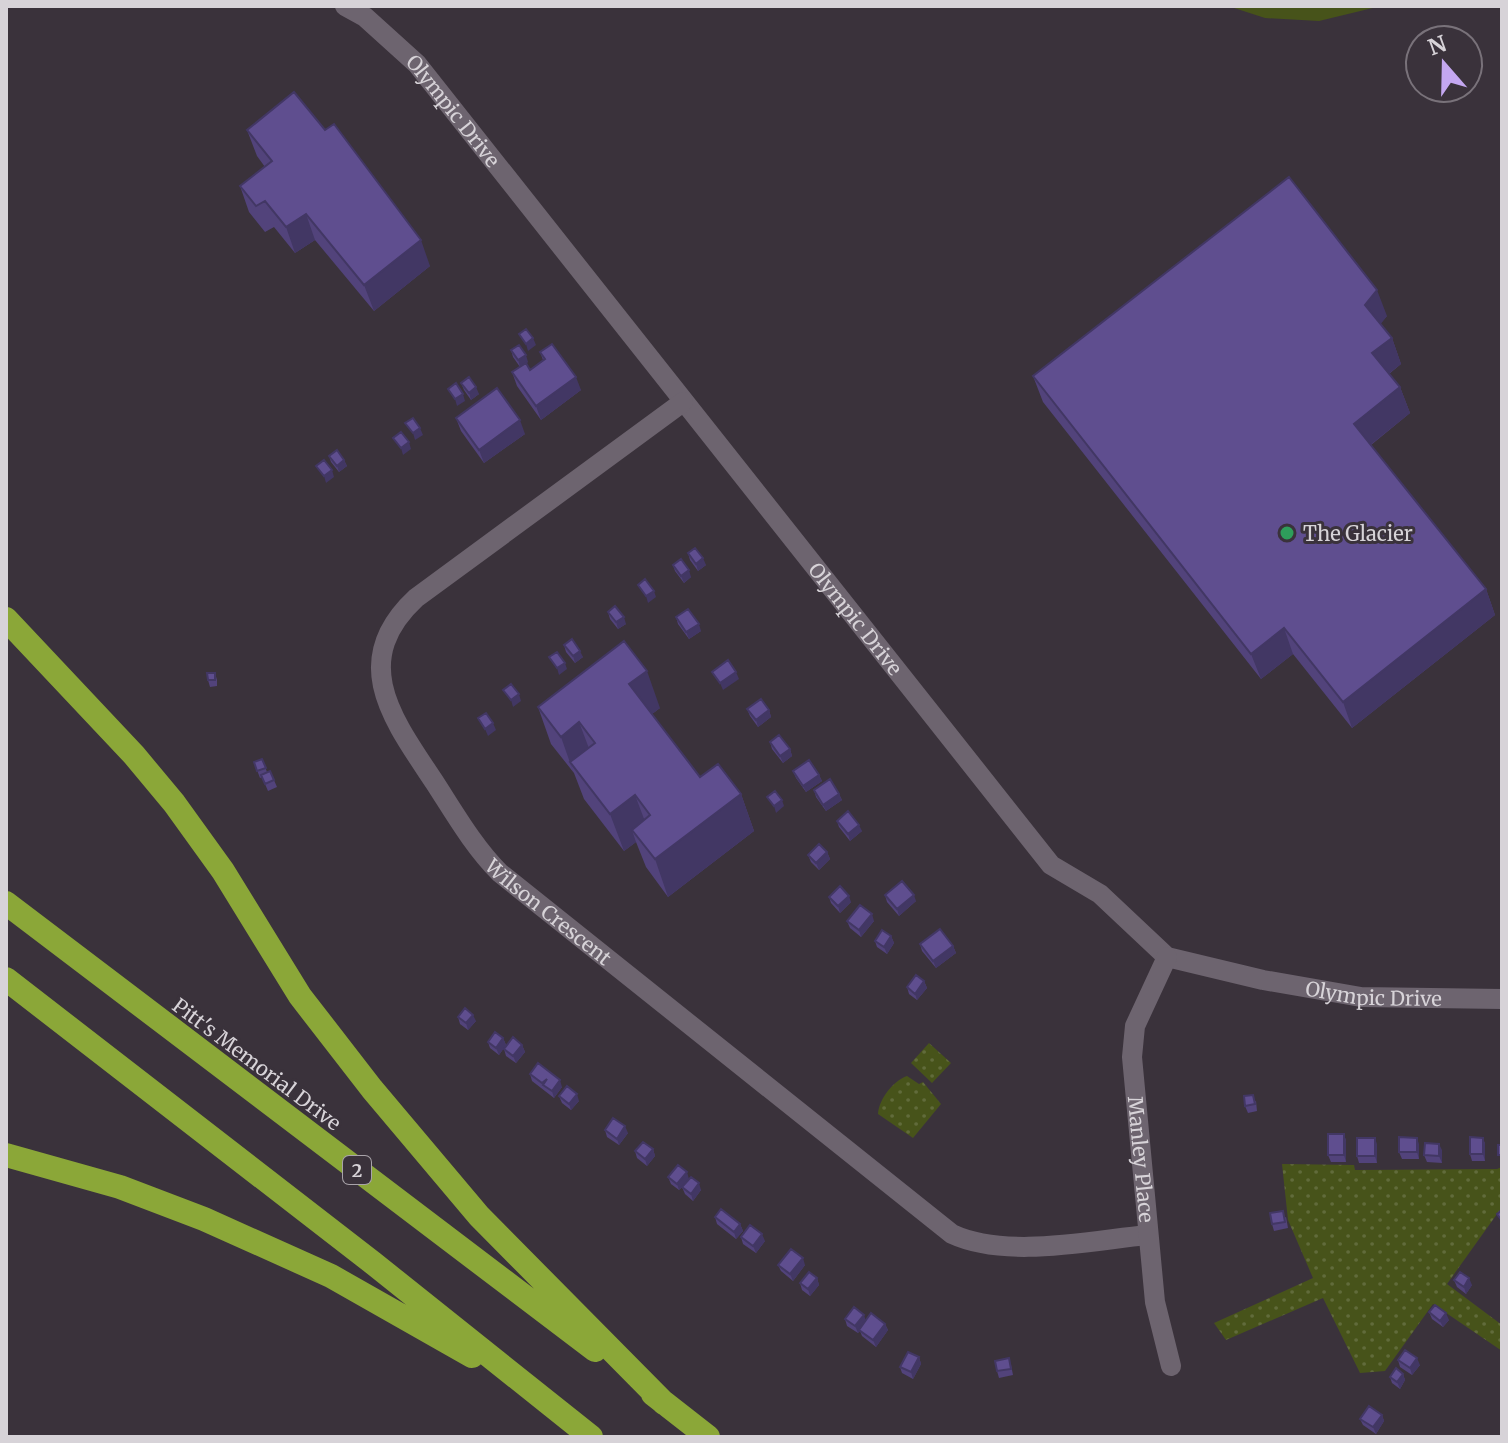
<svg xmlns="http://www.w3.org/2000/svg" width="1508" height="1443" font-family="Merriweather,serif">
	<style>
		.grass { fill: #47531a }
		.park { fill: url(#park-dots) }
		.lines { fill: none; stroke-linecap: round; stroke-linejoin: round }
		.street { stroke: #6d646f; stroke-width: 20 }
		.highway { stroke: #8ba738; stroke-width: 24 }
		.wall { fill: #52437b }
		.shaded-wall { fill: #423764 }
		.building { fill: #5f4e8f; stroke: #423764; stroke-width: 2 }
		.leisure-dot { fill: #2e9e5b; stroke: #3a323b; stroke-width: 3 }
		.labels { text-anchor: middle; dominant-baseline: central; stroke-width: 6; stroke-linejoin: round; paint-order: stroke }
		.shield { fill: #3a323b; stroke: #a8a3a9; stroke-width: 2 }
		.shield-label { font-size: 18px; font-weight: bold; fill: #d7d3d8 }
		.street-label { font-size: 20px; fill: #d7d3d8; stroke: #3a323b }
		.poi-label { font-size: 20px; fill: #d7d3d8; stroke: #3a323b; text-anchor: start }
	</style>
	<defs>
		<pattern id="park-dots" width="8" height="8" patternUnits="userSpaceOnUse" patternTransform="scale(2)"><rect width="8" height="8" fill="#47531a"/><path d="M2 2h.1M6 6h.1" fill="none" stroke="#616b3b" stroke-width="1.8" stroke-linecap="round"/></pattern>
	</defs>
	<rect width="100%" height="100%" fill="#3a323b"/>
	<path class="grass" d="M 1228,6 L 1381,6 L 1319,21 L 1265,18 Z"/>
	<path class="park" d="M 929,1043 L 951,1063 L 932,1083 L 911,1063 Z
		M 907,1076 L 919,1084 L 923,1082 L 941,1104 L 913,1138 L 878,1114 C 879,1099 893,1081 907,1076 Z
		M 1282,1164 L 1354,1165 L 1355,1170 L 1497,1169 L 1502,1167 L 1502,1207 L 1447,1284 L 1502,1325 L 1502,1351 L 1433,1304 L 1385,1371 L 1360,1373 L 1323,1298 L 1226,1340 L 1214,1323 L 1313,1278 L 1288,1220 Z"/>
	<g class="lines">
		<g class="street">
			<path id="s1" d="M 345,6 L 365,17 L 417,64 L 1051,865 L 1100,894 L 1167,957 L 1263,980 L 1361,997 L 1502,999"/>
			<path id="s2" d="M 683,402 L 416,598 C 347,662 394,721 435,783 C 455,814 474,847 500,873 L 952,1234 C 1006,1259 1088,1241 1147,1235"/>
			<path id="s3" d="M 1167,957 L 1135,1026 L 1132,1057 L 1155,1302 L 1171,1366"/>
		</g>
		<path class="highway" d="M 6,619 L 134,755 L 174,803 L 223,871 L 300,996 L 372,1089 L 479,1216 L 664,1403
			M 6,903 L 595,1350
			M 6,979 L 373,1263 L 591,1437
			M 6,1155 L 120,1187 L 204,1219 L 331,1276 L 472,1356
			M 653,1394 L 708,1437"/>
	</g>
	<path class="wall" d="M 247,130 L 430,266 L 374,311 L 315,240 L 295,253 L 274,227 L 265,232 L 249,212 L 240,186 L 265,167 L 257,156 Z
		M 1387,316 L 1380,324 L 1392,338 L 1401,364 L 1389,374 L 1400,387 L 1410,413 L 1371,445 L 1486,589 L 1495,615 L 1352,728 L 1293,654 L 1261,679 L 1043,402 L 1033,376 Z
		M 511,350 L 528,362 L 526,363 L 530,370 L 543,360 L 540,352 L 581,390 L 541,420 L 517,386 L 512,372 L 520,367 L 513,357 Z
		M 461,383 L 479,394 L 471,400 L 464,390 Z
		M 456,418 L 525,434 L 484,463 L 461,431 Z
		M 329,456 L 344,460 L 347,466 L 339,472 L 331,462 Z
		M 688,553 L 706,565 L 698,571 L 690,560 Z
		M 673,565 L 691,577 L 684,583 L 675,571 Z
		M 608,612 L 626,624 L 618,629 L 610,619 Z
		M 676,617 L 701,631 L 689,639 L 678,624 Z
		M 564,645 L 583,657 L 575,663 L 566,652 Z
		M 215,673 L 217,680 L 217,686 L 210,687 L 208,680 Z
		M 538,707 L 660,708 L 652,714 L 700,777 L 741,794 L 754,831 L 668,897 L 646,867 L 636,842 L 624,851 L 584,799 L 574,773 L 551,744 Z
		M 747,709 L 769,710 L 771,717 L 758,727 L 750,716 Z
		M 770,742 L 790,749 L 792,756 L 783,763 L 772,749 Z
		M 262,759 L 267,772 L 270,771 L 277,787 L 268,791 L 262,777 L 260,778 L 254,762 Z
		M 793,771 L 819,775 L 822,781 L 806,792 L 796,778 Z
		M 814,790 L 839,794 L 842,800 L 826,811 L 816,797 Z
		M 837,821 L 862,831 L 850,841 L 839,827 Z
		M 827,852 L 830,859 L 819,870 L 811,862 L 808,855 Z
		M 885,895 L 916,901 L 899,916 L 887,902 Z
		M 829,897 L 851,902 L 840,913 L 831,903 Z
		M 847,921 L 874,921 L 861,937 L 850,928 Z
		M 891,936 L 894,943 L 887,954 L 877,947 L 875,941 Z
		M 920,944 L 953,946 L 956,953 L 936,968 L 922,951 Z
		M 924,981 L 927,988 L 917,1000 L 909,994 L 907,987 Z
		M 458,1017 L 476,1021 L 468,1030 L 460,1024 Z
		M 503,1038 L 506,1045 L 499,1055 L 490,1048 L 488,1042 Z
		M 522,1045 L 525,1052 L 516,1063 L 506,1056 L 504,1049 Z
		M 530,1074 L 562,1087 L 554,1098 L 532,1081 Z
		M 559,1096 L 579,1101 L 571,1110 L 562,1103 Z
		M 1256,1101 L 1257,1111 L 1248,1113 L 1245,1106 Z
		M 605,1130 L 628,1133 L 619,1145 L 607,1137 Z
		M 1344,1134 L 1346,1141 L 1346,1162 L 1331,1162 L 1328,1155 Z
		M 1483,1138 L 1485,1144 L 1485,1161 L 1472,1161 L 1470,1154 Z
		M 1377,1144 L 1377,1163 L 1359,1163 L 1357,1156 Z
		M 1419,1144 L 1419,1159 L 1402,1159 L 1399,1152 Z
		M 653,1149 L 655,1156 L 647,1166 L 637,1158 L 635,1151 Z
		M 1442,1150 L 1442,1163 L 1427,1162 L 1424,1155 Z
		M 668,1177 L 689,1179 L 701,1190 L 693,1201 L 685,1194 L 682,1187 L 684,1185 L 679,1190 L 671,1184 Z
		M 715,1217 L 740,1224 L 743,1231 L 736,1239 L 717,1224 Z
		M 1286,1217 L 1288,1228 L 1274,1231 L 1272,1224 Z
		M 741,1237 L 765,1241 L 756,1253 L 743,1244 Z
		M 778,1265 L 805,1265 L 793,1281 L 781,1271 Z
		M 817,1278 L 819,1285 L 810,1296 L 802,1290 L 800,1283 Z
		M 1454,1280 L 1472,1285 L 1466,1294 L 1457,1287 Z
		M 1429,1312 L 1449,1320 L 1443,1327 L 1432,1319 Z
		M 845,1319 L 866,1320 L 885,1324 L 888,1330 L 876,1347 L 862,1336 L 860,1331 L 858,1333 L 847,1326 Z
		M 919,1357 L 921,1364 L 913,1379 L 902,1373 L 900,1367 Z
		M 1398,1360 L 1420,1365 L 1412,1375 L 1400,1367 Z
		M 1011,1365 L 1013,1375 L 999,1378 L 997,1371 Z
		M 1403,1374 L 1405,1380 L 1400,1389 L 1392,1383 L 1390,1377 Z
		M 1382,1415 L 1384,1421 L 1376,1434 L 1363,1425 L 1360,1419 Z"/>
	<path class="shaded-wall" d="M 306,214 L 315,240 L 295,253 L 286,227 Z
		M 421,240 L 430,266 L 374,311 L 364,285 Z
		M 1377,290 L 1387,316 L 1375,331 L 1365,305 Z
		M 533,338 L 536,345 L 528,351 L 526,344 Z
		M 1392,338 L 1401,364 L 1382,379 L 1372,353 Z
		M 526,355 L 528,362 L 520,367 L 518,360 Z
		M 576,377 L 581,390 L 541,420 L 536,406 Z
		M 476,387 L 479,394 L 471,400 L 469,393 Z
		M 1400,387 L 1410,413 L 1364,450 L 1354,424 Z
		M 463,394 L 465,401 L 457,406 L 455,399 Z
		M 520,420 L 525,434 L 484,463 L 479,450 Z
		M 420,428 L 423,435 L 415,440 L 413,433 Z
		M 409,442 L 411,449 L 403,455 L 401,448 Z
		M 344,460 L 347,466 L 339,472 L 337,466 Z
		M 332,470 L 334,477 L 326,483 L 324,476 Z
		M 703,558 L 706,565 L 698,571 L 696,564 Z
		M 689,570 L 691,577 L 684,583 L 681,576 Z
		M 1486,589 L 1495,615 L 1352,728 L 1343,702 Z
		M 654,591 L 656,597 L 648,603 L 646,596 Z
		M 624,617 L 626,624 L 618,629 L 616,622 Z
		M 699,624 L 701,631 L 689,639 L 686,632 Z
		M 1284,628 L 1293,654 L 1261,679 L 1251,654 Z
		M 580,651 L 583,657 L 575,663 L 573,656 Z
		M 565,663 L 567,669 L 559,675 L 557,668 Z
		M 647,671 L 660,708 L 643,721 L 629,684 Z
		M 736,672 L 739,679 L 723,690 L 720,683 Z
		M 519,694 L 521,701 L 513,707 L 511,700 Z
		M 769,710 L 771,717 L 758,727 L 756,720 Z
		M 579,722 L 593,759 L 570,762 L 574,774 L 561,737 Z
		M 493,723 L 496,730 L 488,736 L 485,729 Z
		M 790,749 L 792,756 L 783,763 L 780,756 Z
		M 819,775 L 822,781 L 806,792 L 803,786 Z
		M 741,794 L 754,831 L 668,897 L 655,859 Z
		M 839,794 L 842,800 L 826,811 L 823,805 Z
		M 635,795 L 649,832 L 632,830 L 636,842 L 624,851 L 610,814 Z
		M 782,800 L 784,806 L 776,813 L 774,806 Z
		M 859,825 L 862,831 L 850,841 L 848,834 Z
		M 827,852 L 830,859 L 819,870 L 816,863 Z
		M 914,895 L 916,901 L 899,916 L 897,909 Z
		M 849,896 L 851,902 L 840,913 L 838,906 Z
		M 872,914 L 874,921 L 861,937 L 859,930 Z
		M 891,936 L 894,943 L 887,954 L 884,947 Z
		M 953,946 L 956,953 L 936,968 L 933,961 Z
		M 924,981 L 927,988 L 917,1000 L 915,994 Z
		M 473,1015 L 476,1021 L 468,1030 L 466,1023 Z
		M 503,1038 L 506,1045 L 499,1055 L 496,1048 Z
		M 522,1045 L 525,1052 L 516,1063 L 513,1056 Z
		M 560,1080 L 562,1087 L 554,1098 L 552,1091 Z
		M 577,1094 L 579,1101 L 571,1110 L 569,1104 Z
		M 625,1126 L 628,1133 L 619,1145 L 617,1139 Z
		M 1344,1134 L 1346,1141 L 1346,1162 L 1344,1155 Z
		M 1375,1138 L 1377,1144 L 1377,1163 L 1375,1156 Z
		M 1417,1138 L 1419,1144 L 1419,1159 L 1417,1152 Z
		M 1483,1138 L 1485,1144 L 1485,1161 L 1483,1154 Z
		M 1439,1144 L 1442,1150 L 1442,1163 L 1439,1156 Z
		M 653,1149 L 655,1156 L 647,1166 L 645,1159 Z
		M 687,1172 L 689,1179 L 679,1190 L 677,1184 Z
		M 699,1183 L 701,1190 L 693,1201 L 691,1194 Z
		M 740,1224 L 743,1231 L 736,1239 L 734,1232 Z
		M 762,1234 L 765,1241 L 756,1253 L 753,1246 Z
		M 803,1258 L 805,1265 L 793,1281 L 790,1274 Z
		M 817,1278 L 819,1285 L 810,1296 L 808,1289 Z
		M 1469,1278 L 1472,1285 L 1466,1294 L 1464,1287 Z
		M 1446,1313 L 1449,1320 L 1443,1327 L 1440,1321 Z
		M 864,1315 L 866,1321 L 858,1333 L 855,1326 Z
		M 885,1324 L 888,1330 L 876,1347 L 873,1340 Z
		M 919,1357 L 921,1364 L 913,1379 L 911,1372 Z
		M 1417,1358 L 1420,1365 L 1412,1375 L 1410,1368 Z
		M 1403,1374 L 1405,1380 L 1400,1389 L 1397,1382 Z
		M 1382,1415 L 1384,1421 L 1376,1434 L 1373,1427 Z"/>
	<path class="building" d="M 294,92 L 325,130 L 334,124 L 421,240 L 364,285 L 306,214 L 286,227 L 265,201 L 256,206 L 240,186 L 272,161 L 247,130 Z
		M 1289,177 L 1377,290 L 1365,305 L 1392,338 L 1372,353 L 1400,387 L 1354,424 L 1486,589 L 1343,702 L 1284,628 L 1251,654 L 1033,376 Z
		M 526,329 L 533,338 L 526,344 L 519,334 Z
		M 552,344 L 576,377 L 536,406 L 512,372 L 526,363 L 530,370 L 545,359 L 540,352 Z
		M 519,345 L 526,355 L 518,360 L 511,350 Z
		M 469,377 L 476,387 L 469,393 L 461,383 Z
		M 456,383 L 463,394 L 455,399 L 448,389 Z
		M 497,388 L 520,420 L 479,450 L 456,418 Z
		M 413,418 L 420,428 L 413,433 L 405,423 Z
		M 401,432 L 409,442 L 401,448 L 393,438 Z
		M 337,450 L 344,460 L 337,466 L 329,456 Z
		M 324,460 L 332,470 L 324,476 L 316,466 Z
		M 695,548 L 703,558 L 696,564 L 688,553 Z
		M 681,559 L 689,570 L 681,576 L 673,565 Z
		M 645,579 L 654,591 L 646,596 L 638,585 Z
		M 615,606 L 624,617 L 616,622 L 608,612 Z
		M 688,609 L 699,624 L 686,632 L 676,617 Z
		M 572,639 L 580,651 L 573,656 L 564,645 Z
		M 624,641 L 647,671 L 629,684 L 700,777 L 718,764 L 741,794 L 655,859 L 632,830 L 650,815 L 635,795 L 610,814 L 570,762 L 595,743 L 579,722 L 561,737 L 538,707 Z
		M 557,652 L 565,663 L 557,668 L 549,657 Z
		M 728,660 L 736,672 L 720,683 L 712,672 Z
		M 207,673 L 215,673 L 215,680 L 208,680 Z
		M 511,684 L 519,694 L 511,700 L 503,690 Z
		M 761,699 L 769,710 L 756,720 L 747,709 Z
		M 486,713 L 493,723 L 485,729 L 478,718 Z
		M 779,735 L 790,749 L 780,756 L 770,742 Z
		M 262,759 L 266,768 L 257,771 L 254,762 Z
		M 809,760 L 819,775 L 803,786 L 793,771 Z
		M 270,771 L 274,780 L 265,784 L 261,775 Z
		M 830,779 L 839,794 L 823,805 L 814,790 Z
		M 775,791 L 782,800 L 774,806 L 767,797 Z
		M 848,811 L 859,825 L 848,834 L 837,821 Z
		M 819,844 L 827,852 L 816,863 L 808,855 Z
		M 902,881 L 914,895 L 897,909 L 885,895 Z
		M 840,886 L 849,896 L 838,906 L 829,897 Z
		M 860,905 L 872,914 L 859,930 L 847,921 Z
		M 940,929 L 953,946 L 933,961 L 920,944 Z
		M 882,930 L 891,936 L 884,947 L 875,941 Z
		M 916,975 L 924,981 L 915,994 L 907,987 Z
		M 465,1008 L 473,1015 L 466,1023 L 458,1017 Z
		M 495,1032 L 503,1038 L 496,1048 L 488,1042 Z
		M 513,1037 L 522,1045 L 513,1056 L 504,1049 Z
		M 538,1063 L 560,1080 L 552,1091 L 543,1085 L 547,1079 L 542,1083 L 530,1074 Z
		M 567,1086 L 577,1094 L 569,1104 L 559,1096 Z
		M 1253,1095 L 1255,1104 L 1245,1106 L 1244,1096 Z
		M 613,1118 L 625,1126 L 617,1139 L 605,1130 Z
		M 1328,1134 L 1344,1134 L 1344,1155 L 1328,1155 Z
		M 1399,1137 L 1417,1138 L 1417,1152 L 1399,1152 Z
		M 1470,1137 L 1483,1138 L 1483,1154 L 1470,1154 Z
		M 1357,1138 L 1375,1138 L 1375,1156 L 1357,1156 Z
		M 643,1142 L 653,1149 L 645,1159 L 635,1151 Z
		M 1425,1143 L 1439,1144 L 1439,1156 L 1424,1155 Z
		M 1498,1145 L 1502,1145 L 1502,1155 L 1498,1155 Z
		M 678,1165 L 687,1172 L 677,1184 L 668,1177 Z
		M 691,1177 L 699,1183 L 691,1194 L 682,1187 Z
		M 721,1209 L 740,1224 L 734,1232 L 715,1217 Z
		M 1502,1210 L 1502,1221 L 1497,1214 Z
		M 1283,1211 L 1285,1222 L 1272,1224 L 1270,1213 Z
		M 750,1225 L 762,1234 L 753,1246 L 741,1237 Z
		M 791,1249 L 803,1258 L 790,1274 L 778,1265 Z
		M 809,1272 L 817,1278 L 808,1289 L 800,1283 Z
		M 1460,1272 L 1469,1278 L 1464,1287 L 1454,1280 Z
		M 1435,1305 L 1446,1313 L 1440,1321 L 1429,1312 Z
		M 854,1307 L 864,1315 L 855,1326 L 845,1319 Z
		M 871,1313 L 885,1324 L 873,1340 L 859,1330 Z
		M 1405,1350 L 1417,1358 L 1410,1368 L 1398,1360 Z
		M 908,1352 L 919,1357 L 911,1372 L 900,1367 Z
		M 1009,1358 L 1011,1369 L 997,1371 L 995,1361 Z
		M 1396,1368 L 1403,1374 L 1397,1382 L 1390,1377 Z
		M 1369,1406 L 1382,1415 L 1373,1427 L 1360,1419 Z"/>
	<circle class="leisure-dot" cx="1287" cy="533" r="8"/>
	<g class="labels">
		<rect class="shield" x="343" y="1156" width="28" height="28" rx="6"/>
		<g class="shield-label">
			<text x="357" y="1170">2</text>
		</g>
		<g class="street-label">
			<text stroke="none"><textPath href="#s1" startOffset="152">Olympic Drive</textPath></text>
			<text stroke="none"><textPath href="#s1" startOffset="800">Olympic Drive</textPath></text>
			<text stroke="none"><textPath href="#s2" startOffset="714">Wilson Crescent</textPath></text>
			<text stroke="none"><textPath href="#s1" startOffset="1474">Olympic Drive</textPath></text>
			<text transform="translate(257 1064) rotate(37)">Pitt's Memorial Drive</text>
			<text stroke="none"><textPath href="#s3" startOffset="210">Manley Place</textPath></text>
		</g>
		<g class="poi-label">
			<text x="1303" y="533">The Glacier</text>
		</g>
	</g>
	<rect width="1508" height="1443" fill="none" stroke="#d7d3d8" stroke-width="16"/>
	<g transform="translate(1444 64) rotate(340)"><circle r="38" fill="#3a323b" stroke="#79727a" stroke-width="2"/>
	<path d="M0-6L14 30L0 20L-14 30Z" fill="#c4a7f1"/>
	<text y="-12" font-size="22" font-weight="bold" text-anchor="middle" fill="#d7d3d8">N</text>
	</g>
</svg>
